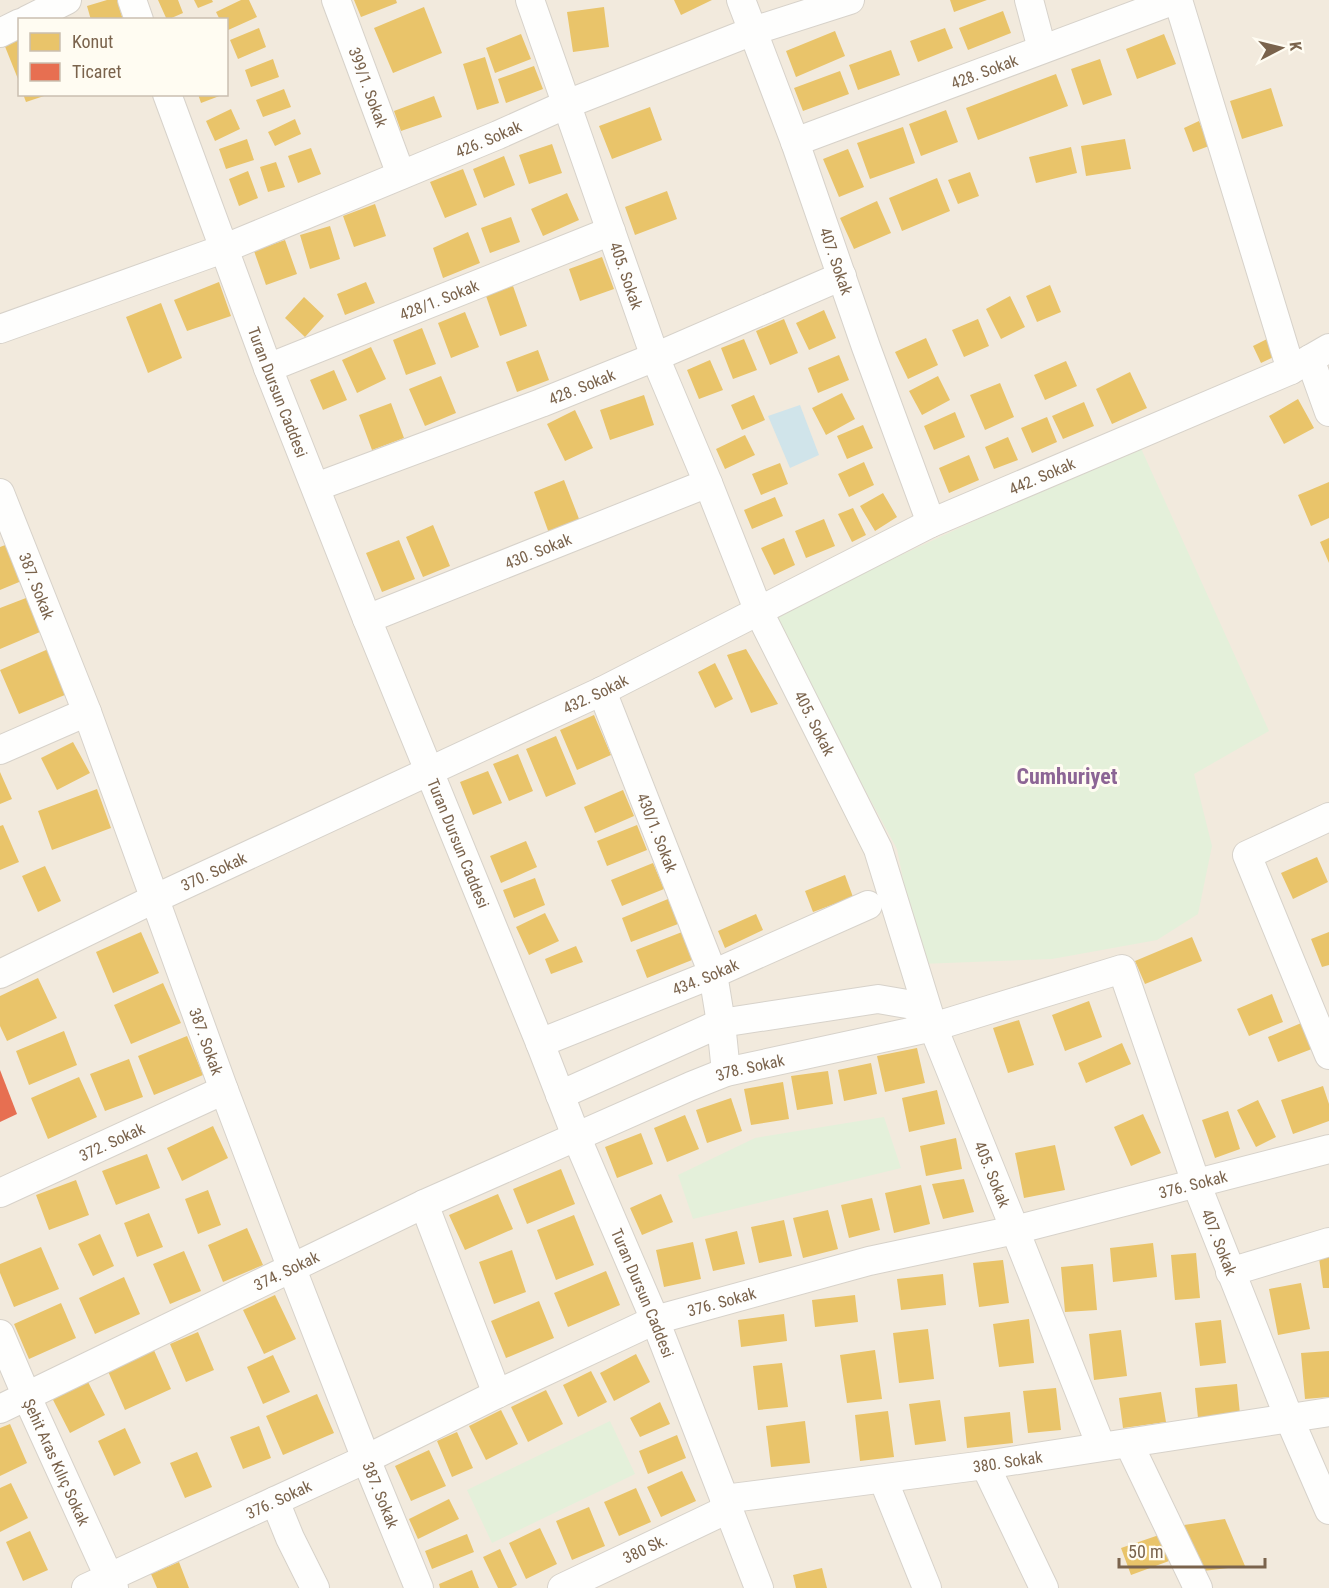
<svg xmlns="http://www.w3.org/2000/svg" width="1329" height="1588" font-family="'Roboto Condensed',sans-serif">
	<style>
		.residential { fill: #f2eadd; fill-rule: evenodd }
		.green { fill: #e4f0da }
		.water { fill: #d0e4ea }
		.homes { fill: #e9c46a }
		.shops { fill: #e76f51 }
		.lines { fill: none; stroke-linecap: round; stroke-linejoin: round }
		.minor-casing { stroke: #d7d2ca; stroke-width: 30 }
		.minor { stroke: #fefefd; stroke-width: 28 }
		.labels { text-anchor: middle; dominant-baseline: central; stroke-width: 6; stroke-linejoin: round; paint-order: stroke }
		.street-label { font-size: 16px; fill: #7a634c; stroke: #fffcf2 }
		.district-label { font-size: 22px; font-weight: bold; fill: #8c6595; stroke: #fffcf2 }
	</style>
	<rect width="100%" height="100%" fill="#f9f6ef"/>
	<path class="residential" d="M 0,0 L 1329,0 L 1329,1588 L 0,1588 ZM 20,20 L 226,20 L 226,94 L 20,94 Z"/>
	<path class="green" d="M 1139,444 L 1269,731 L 1194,774 L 1212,846 L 1198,914 L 1157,940 L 1052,959 L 920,964 L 897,849 L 771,616 Z
		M 884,1117 L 901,1168 L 693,1219 L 678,1175 L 755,1138 Z
		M 610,1421 L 635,1474 L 492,1543 L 467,1490 Z"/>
	<path class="water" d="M 800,405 L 819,455 L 790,468 L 768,416 Z"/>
	<path class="homes" d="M 107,0 L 117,0 L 123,20 L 91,20 L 87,6 Z
		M 158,0 L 178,0 L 183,13 L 167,20 Z
		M 194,0 L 212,0 L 213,2 L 198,8 Z
		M 241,0 L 249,0 L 257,17 L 226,31 L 226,20 L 220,20 L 216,12 Z
		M 354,0 L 396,0 L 397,3 L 361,17 Z
		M 674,0 L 712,0 L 681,15 Z
		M 950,0 L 987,0 L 954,12 Z
		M 424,7 L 442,53 L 393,73 L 374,28 Z
		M 604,7 L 609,47 L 573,52 L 567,12 Z
		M 1003,11 L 1011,33 L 968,50 L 959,28 Z
		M 259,28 L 266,47 L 238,59 L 230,40 Z
		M 945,28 L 953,48 L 918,62 L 910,41 Z
		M 835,31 L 845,56 L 796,77 L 786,51 Z
		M 521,34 L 531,59 L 495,73 L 486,48 Z
		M 1164,34 L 1176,64 L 1137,79 L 1126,49 Z
		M 20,38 L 20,84 L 4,44 Z
		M 891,50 L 900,75 L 858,90 L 849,65 Z
		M 485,57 L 499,103 L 477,110 L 463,64 Z
		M 273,59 L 279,77 L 251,87 L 245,70 Z
		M 1100,59 L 1112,95 L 1083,105 L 1071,69 Z
		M 534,66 L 543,89 L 506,103 L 498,79 Z
		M 840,71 L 849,94 L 803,111 L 794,88 Z
		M 1056,74 L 1068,106 L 978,140 L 966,108 Z
		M 1271,88 L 1283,126 L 1242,139 L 1230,101 Z
		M 284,89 L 291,107 L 263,117 L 256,100 Z
		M 23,94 L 47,94 L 47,95 L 26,102 Z
		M 198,94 L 222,94 L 222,95 L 201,103 Z
		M 434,96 L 442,117 L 401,131 L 394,111 Z
		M 650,107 L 662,140 L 612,159 L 599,126 Z
		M 231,109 L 240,129 L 215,141 L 206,121 Z
		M 946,110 L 958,142 L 921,156 L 909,124 Z
		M 295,119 L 301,134 L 275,146 L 268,132 Z
		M 1199,121 L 1209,146 L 1193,152 L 1184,128 Z
		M 903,127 L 915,163 L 870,179 L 857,143 Z
		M 247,139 L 254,160 L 226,169 L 219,149 Z
		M 1125,139 L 1131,169 L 1086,176 L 1081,146 Z
		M 552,144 L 562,173 L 529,184 L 519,155 Z
		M 1071,147 L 1077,173 L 1036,183 L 1029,157 Z
		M 311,148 L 321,174 L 298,183 L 288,156 Z
		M 848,149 L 864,187 L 839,197 L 823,159 Z
		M 504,156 L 515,185 L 484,198 L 473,169 Z
		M 276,162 L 285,187 L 268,192 L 260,167 Z
		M 463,169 L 477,205 L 445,218 L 430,182 Z
		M 248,171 L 258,198 L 239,206 L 229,179 Z
		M 970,172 L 979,196 L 958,204 L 948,180 Z
		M 937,178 L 950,211 L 902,231 L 889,198 Z
		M 667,191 L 677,219 L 635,235 L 625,207 Z
		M 567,193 L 579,220 L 543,236 L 531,209 Z
		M 877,201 L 891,233 L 854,249 L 840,218 Z
		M 375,204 L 386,236 L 354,247 L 343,216 Z
		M 511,217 L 520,242 L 490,253 L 481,228 Z
		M 330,226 L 340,259 L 310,269 L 300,235 Z
		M 468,232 L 480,263 L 443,278 L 433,248 Z
		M 285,240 L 297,274 L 266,285 L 254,251 Z
		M 602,257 L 614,289 L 580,301 L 569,269 Z
		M 219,282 L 231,316 L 187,331 L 174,300 Z
		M 366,282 L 375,303 L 345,315 L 337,294 Z
		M 1050,285 L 1061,312 L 1037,322 L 1026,296 Z
		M 513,286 L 527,326 L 500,336 L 486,296 Z
		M 1010,296 L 1025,327 L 1001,339 L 986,309 Z
		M 304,297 L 324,316 L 305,337 L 285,318 Z
		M 161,303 L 182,358 L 148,373 L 126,317 Z
		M 824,310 L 836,338 L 809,350 L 796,323 Z
		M 465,312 L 479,347 L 451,358 L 438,323 Z
		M 784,319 L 798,353 L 770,365 L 756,331 Z
		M 978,319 L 989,346 L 964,357 L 952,330 Z
		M 422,328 L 436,364 L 406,375 L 393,340 Z
		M 926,338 L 938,365 L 908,379 L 895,352 Z
		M 744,339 L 757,370 L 733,379 L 721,348 Z
		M 1267,339 L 1276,356 L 1261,363 L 1253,346 Z
		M 371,347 L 386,379 L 357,393 L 342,360 Z
		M 538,350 L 549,380 L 517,392 L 506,362 Z
		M 839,355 L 849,380 L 818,393 L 808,368 Z
		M 710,360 L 723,390 L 699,399 L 687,370 Z
		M 1066,361 L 1077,386 L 1045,400 L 1034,375 Z
		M 334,370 L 347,400 L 323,410 L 310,380 Z
		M 1130,372 L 1147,408 L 1112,424 L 1096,389 Z
		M 441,376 L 456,413 L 425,426 L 409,389 Z
		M 938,376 L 950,400 L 922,415 L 909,391 Z
		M 1000,383 L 1014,417 L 985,430 L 970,395 Z
		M 842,393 L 855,419 L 826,435 L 812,408 Z
		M 644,395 L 654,425 L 610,440 L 600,410 Z
		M 754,395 L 765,420 L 742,430 L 731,405 Z
		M 1298,399 L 1314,428 L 1284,444 L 1269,416 Z
		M 1084,402 L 1094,426 L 1063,439 L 1052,416 Z
		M 391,403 L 404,438 L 372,450 L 359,415 Z
		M 575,410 L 593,448 L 565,461 L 547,424 Z
		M 955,412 L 965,437 L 934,450 L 924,426 Z
		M 1047,417 L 1057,442 L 1032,453 L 1021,428 Z
		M 863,425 L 873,448 L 847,459 L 837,436 Z
		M 745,435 L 755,455 L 725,469 L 716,449 Z
		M 1008,437 L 1018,460 L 994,469 L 985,447 Z
		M 969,455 L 979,480 L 949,493 L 939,468 Z
		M 864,462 L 874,485 L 849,497 L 838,474 Z
		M 780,463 L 788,484 L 761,495 L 752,474 Z
		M 564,480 L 581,524 L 550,536 L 534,492 Z
		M 1329,482 L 1329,518 L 1311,526 L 1298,495 Z
		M 883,493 L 897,517 L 875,531 L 860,506 Z
		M 775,497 L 783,516 L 752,529 L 744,510 Z
		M 853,508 L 866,535 L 852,542 L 838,514 Z
		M 824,519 L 835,546 L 806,558 L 795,531 Z
		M 433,525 L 450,566 L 423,577 L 406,537 Z
		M 784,538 L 795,565 L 774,575 L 761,548 Z
		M 1329,538 L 1329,563 L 1320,542 Z
		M 399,540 L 415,579 L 382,592 L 366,553 Z
		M 8,544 L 24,580 L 0,590 L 0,547 Z
		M 26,598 L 40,632 L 0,649 L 0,608 Z
		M 53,647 L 72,692 L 19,714 L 0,670 Z
		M 746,649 L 778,704 L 751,713 L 727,655 Z
		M 715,663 L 733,699 L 715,708 L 698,672 Z
		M 594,715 L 611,755 L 577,770 L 560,730 Z
		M 556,736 L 576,784 L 546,797 L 526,749 Z
		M 73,742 L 90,773 L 57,790 L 41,758 Z
		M 518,754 L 533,791 L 509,801 L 493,764 Z
		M 488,771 L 502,803 L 473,815 L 460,782 Z
		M 0,772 L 12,799 L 0,804 Z
		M 97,789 L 111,828 L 52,850 L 38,811 Z
		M 623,790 L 634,816 L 595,833 L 584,807 Z
		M 3,825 L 19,862 L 0,870 L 0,826 Z
		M 637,825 L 647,850 L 607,866 L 597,841 Z
		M 526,841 L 537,867 L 501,883 L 490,856 Z
		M 1317,857 L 1328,882 L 1293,899 L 1281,873 Z
		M 653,863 L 664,889 L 622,906 L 611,880 Z
		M 45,866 L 61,901 L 38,912 L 22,876 Z
		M 845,875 L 853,897 L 813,912 L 805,891 Z
		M 535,878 L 545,905 L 514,918 L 503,890 Z
		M 668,899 L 678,924 L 631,942 L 622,918 Z
		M 545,913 L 559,941 L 529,955 L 516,927 Z
		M 756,914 L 763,930 L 725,948 L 718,931 Z
		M 141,932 L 159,973 L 113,993 L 96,952 Z
		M 682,932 L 692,960 L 647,978 L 636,950 Z
		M 1329,932 L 1329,965 L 1322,967 L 1311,939 Z
		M 1192,937 L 1202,961 L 1145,984 L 1135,961 Z
		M 576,946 L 583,962 L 551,974 L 545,959 Z
		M 38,978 L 57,1018 L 7,1041 L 0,1026 L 0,996 Z
		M 163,983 L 181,1023 L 131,1044 L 114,1005 Z
		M 1272,994 L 1283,1022 L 1249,1036 L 1237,1009 Z
		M 1089,1001 L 1102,1037 L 1065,1051 L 1052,1015 Z
		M 1019,1020 L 1034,1065 L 1008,1073 L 993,1028 Z
		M 1306,1021 L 1317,1047 L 1278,1062 L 1268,1037 Z
		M 64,1031 L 77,1065 L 29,1085 L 16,1051 Z
		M 187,1036 L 203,1075 L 154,1095 L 138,1056 Z
		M 1122,1043 L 1131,1064 L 1086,1083 L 1078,1063 Z
		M 917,1048 L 925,1083 L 885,1092 L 877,1056 Z
		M 129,1059 L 143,1097 L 105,1111 L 90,1074 Z
		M 871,1063 L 877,1094 L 844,1101 L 838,1070 Z
		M 828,1071 L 833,1104 L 797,1110 L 791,1076 Z
		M 79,1077 L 97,1117 L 48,1139 L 31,1098 Z
		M 783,1082 L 789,1119 L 751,1125 L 744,1089 Z
		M 1323,1086 L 1329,1104 L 1329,1121 L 1293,1134 L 1281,1100 Z
		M 937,1090 L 945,1124 L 909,1132 L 902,1098 Z
		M 731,1098 L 742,1131 L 707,1143 L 696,1110 Z
		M 1258,1100 L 1276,1137 L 1256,1147 L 1237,1110 Z
		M 1228,1111 L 1240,1149 L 1215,1158 L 1202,1120 Z
		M 1143,1114 L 1161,1153 L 1131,1166 L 1114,1127 Z
		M 685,1115 L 699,1149 L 667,1162 L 654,1128 Z
		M 213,1126 L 228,1158 L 182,1181 L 167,1148 Z
		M 641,1133 L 653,1164 L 617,1178 L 605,1147 Z
		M 956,1138 L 962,1169 L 926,1176 L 920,1146 Z
		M 1055,1145 L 1065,1190 L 1024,1198 L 1015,1153 Z
		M 147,1154 L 160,1188 L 116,1205 L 102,1171 Z
		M 561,1169 L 575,1204 L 527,1224 L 513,1189 Z
		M 964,1179 L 974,1212 L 943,1219 L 932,1184 Z
		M 76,1180 L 89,1215 L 49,1230 L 36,1195 Z
		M 921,1185 L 930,1224 L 894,1233 L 885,1193 Z
		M 208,1190 L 221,1225 L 198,1234 L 185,1199 Z
		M 498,1194 L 513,1229 L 465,1250 L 449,1215 Z
		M 661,1194 L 673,1222 L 642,1235 L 630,1208 Z
		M 872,1198 L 880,1230 L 849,1238 L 841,1205 Z
		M 828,1210 L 838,1249 L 803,1258 L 793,1218 Z
		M 149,1213 L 163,1247 L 137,1257 L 124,1223 Z
		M 574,1215 L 594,1265 L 556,1280 L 537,1230 Z
		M 784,1220 L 792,1256 L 759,1263 L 751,1227 Z
		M 247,1228 L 263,1265 L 223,1282 L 208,1245 Z
		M 737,1231 L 745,1264 L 713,1271 L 705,1239 Z
		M 100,1234 L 114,1266 L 93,1276 L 78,1244 Z
		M 693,1242 L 701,1279 L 664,1287 L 656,1250 Z
		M 1153,1243 L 1157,1277 L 1113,1282 L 1110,1248 Z
		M 41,1247 L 59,1289 L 14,1307 L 0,1273 L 0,1264 Z
		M 512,1250 L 526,1292 L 494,1304 L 479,1262 Z
		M 184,1251 L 201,1291 L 170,1304 L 153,1264 Z
		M 1196,1253 L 1200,1298 L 1175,1300 L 1171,1255 Z
		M 1329,1257 L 1329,1288 L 1323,1288 L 1319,1258 Z
		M 1003,1260 L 1009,1303 L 979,1307 L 973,1263 Z
		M 1093,1264 L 1097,1310 L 1065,1312 L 1061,1267 Z
		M 606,1271 L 620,1305 L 568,1327 L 554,1293 Z
		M 943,1274 L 946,1305 L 901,1310 L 897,1279 Z
		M 124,1277 L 140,1314 L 95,1334 L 79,1298 Z
		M 1301,1283 L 1310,1329 L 1278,1335 L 1269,1289 Z
		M 275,1295 L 296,1339 L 264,1354 L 243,1310 Z
		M 855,1295 L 858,1322 L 815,1327 L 812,1300 Z
		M 539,1301 L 554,1338 L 506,1358 L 491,1321 Z
		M 61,1303 L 76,1338 L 29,1359 L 14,1324 Z
		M 784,1314 L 787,1341 L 741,1347 L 738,1320 Z
		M 1029,1319 L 1034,1363 L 999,1367 L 993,1324 Z
		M 1221,1320 L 1226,1363 L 1200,1366 L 1195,1323 Z
		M 928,1329 L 934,1379 L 899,1383 L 893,1333 Z
		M 1121,1330 L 1127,1376 L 1094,1380 L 1089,1334 Z
		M 198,1332 L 214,1370 L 186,1382 L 170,1344 Z
		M 153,1348 L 171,1389 L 125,1410 L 107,1369 Z
		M 875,1350 L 882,1399 L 847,1403 L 840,1355 Z
		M 1329,1351 L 1329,1397 L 1305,1399 L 1301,1353 Z
		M 636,1354 L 650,1382 L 614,1401 L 600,1373 Z
		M 273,1355 L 290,1392 L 263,1404 L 247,1367 Z
		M 782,1363 L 788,1407 L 758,1410 L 753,1366 Z
		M 591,1371 L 607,1402 L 578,1417 L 563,1385 Z
		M 86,1378 L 105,1415 L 70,1433 L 51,1396 Z
		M 1237,1384 L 1240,1414 L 1198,1418 L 1195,1388 Z
		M 1056,1388 L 1061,1430 L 1028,1433 L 1023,1391 Z
		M 546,1390 L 563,1424 L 528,1442 L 511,1407 Z
		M 1161,1392 L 1166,1422 L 1123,1428 L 1119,1398 Z
		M 317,1394 L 334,1433 L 283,1455 L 266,1416 Z
		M 940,1400 L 946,1441 L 915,1445 L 909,1404 Z
		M 660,1402 L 670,1424 L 640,1437 L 630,1418 Z
		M 501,1410 L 518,1444 L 486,1460 L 469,1426 Z
		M 888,1411 L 894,1457 L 860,1461 L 855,1415 Z
		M 1010,1412 L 1013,1443 L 967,1448 L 964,1417 Z
		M 805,1421 L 810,1463 L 771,1467 L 766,1426 Z
		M 10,1424 L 27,1463 L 0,1476 L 0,1428 Z
		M 259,1426 L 271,1458 L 243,1469 L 230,1437 Z
		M 125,1428 L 141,1463 L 114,1476 L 98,1441 Z
		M 457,1432 L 473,1468 L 452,1477 L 437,1441 Z
		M 677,1435 L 686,1458 L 648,1474 L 639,1451 Z
		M 429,1450 L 446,1486 L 411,1501 L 395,1466 Z
		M 197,1452 L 212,1487 L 185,1498 L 170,1463 Z
		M 682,1471 L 696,1501 L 661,1517 L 647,1487 Z
		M 11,1483 L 28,1518 L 0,1532 L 0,1488 Z
		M 636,1488 L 651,1522 L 619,1536 L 604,1502 Z
		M 449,1499 L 459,1519 L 418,1539 L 409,1519 Z
		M 589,1507 L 605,1546 L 572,1560 L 556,1521 Z
		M 1225,1519 L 1245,1566 L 1203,1571 L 1184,1525 Z
		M 540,1528 L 557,1564 L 526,1579 L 509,1543 Z
		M 30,1531 L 48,1570 L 23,1581 L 6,1542 Z
		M 467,1534 L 474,1552 L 432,1569 L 425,1551 Z
		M 1159,1535 L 1169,1561 L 1131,1575 L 1121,1548 Z
		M 500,1549 L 517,1585 L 511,1588 L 498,1588 L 483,1557 Z
		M 179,1562 L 189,1588 L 157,1588 L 151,1574 Z
		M 822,1568 L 827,1588 L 796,1588 L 793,1575 Z
		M 472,1570 L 479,1588 L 440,1588 L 439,1584 Z"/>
	<path class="shops" d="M 0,1070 L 17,1114 L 0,1122 Z"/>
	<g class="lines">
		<defs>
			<g id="minor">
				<path d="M 132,0 L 139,20"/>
				<path id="s1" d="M 336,0 L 401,175"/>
				<path id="s2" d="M 530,0 L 655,357 L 708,483 L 759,612 L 878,849 L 933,1027 L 1015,1230 L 1101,1446"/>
				<path id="s3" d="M 741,0 L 795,142 L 866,347 L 931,523"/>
				<path d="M 1029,0 L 1042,49"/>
				<path d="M 1178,0 L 1291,370"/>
				<path d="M 27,20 L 67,0"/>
				<path d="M 0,33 L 20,23"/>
				<path id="s4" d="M 167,94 L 268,368 L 367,619 L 540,1043 L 576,1136 L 655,1320 L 759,1588"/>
				<path id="s5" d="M 795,142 L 1175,0"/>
				<path id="s6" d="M 0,329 L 223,249 L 498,135 L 567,104 L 753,31 L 850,0"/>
				<path d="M 1310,359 L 1329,412"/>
				<path id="s7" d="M 268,368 L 611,231"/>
				<path id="s8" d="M 316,487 L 541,403 L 655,357 L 842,276"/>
				<path id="s9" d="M 0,493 L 87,712 L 224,1090 L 292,1269 L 366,1459 L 419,1588"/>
				<path id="s10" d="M 367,619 L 708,483"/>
				<path id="s11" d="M 602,691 L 713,974 L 721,1023 L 726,1072"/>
				<path d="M 0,750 L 87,712"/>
				<path d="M 1329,817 L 1247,855 L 1329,1055"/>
				<path id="s12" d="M 0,974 L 154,899 L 602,691 L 931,523 L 1291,370 L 1329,348"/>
				<path id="s13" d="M 540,1043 L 713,974 L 868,905"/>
				<path d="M 560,1095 L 721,1023 L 878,999 L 913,1005 L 933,1027"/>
				<path id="s14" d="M 0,1193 L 224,1090"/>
				<path d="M 424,1204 L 497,1394"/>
				<path d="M 1230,1272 L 1329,1242"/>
				<path id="s15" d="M 0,1334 L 27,1397 L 114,1588"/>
				<path id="s16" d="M 0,1409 L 424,1204 L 691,1086 L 726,1072 L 933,1027 L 1122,969 L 1196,1183 L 1289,1418 L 1329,1510"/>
				<path d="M 1129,1444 L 1198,1588"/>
				<path d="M 985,1465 L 1044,1588"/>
				<path d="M 883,1479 L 927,1588"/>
				<path id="s17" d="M 724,1499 L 985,1465 L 1329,1412"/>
				<path d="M 275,1501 L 290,1538 L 315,1588"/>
				<path id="s18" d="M 86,1588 L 366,1459 L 497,1394 L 655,1320 L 869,1261 L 1015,1230 L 1329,1149"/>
				<path id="s19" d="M 562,1588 L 728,1509"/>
			</g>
		</defs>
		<use href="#minor" class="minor-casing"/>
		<use href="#minor" class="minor"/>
	</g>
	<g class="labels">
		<g class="street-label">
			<text stroke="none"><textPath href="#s5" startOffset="202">428. Sokak</textPath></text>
			<text stroke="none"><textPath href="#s1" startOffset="93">399/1. Sokak</textPath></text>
			<text stroke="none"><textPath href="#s6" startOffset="524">426. Sokak</textPath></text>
			<text stroke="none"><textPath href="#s3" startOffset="278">407. Sokak</textPath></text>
			<text stroke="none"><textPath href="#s2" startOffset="292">405. Sokak</textPath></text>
			<text stroke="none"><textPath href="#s7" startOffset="184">428/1. Sokak</textPath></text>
			<text stroke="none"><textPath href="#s8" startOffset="284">428. Sokak</textPath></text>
			<text stroke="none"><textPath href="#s4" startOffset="318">Turan Dursun Caddesi</textPath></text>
			<text stroke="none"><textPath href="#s12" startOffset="1155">442. Sokak</textPath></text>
			<text stroke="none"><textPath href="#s10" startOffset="184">430. Sokak</textPath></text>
			<text stroke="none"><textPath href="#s9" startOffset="100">387. Sokak</textPath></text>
			<text stroke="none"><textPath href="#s12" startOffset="658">432. Sokak</textPath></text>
			<text stroke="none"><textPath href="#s2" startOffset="778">405. Sokak</textPath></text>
			<text stroke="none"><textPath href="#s11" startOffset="152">430/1. Sokak</textPath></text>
			<text stroke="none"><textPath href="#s4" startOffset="804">Turan Dursun Caddesi</textPath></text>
			<text stroke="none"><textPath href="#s12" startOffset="237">370. Sokak</textPath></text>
			<text stroke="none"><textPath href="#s13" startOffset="178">434. Sokak</textPath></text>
			<text stroke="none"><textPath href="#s9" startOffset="586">387. Sokak</textPath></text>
			<text stroke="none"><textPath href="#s16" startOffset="825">378. Sokak</textPath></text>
			<text stroke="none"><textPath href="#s14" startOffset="123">372. Sokak</textPath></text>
			<text stroke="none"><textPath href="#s2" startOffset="1264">405. Sokak</textPath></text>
			<text stroke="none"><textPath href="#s18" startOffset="1184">376. Sokak</textPath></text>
			<text stroke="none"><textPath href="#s16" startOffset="1500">407. Sokak</textPath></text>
			<text stroke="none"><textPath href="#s16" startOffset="318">374. Sokak</textPath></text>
			<text stroke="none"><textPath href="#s4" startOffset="1290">Turan Dursun Caddesi</textPath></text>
			<text stroke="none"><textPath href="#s18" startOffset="698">376. Sokak</textPath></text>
			<text stroke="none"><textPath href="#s15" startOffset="140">Şehit Aras Kılıç Sokak</textPath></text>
			<text stroke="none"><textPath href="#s17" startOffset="286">380. Sokak</textPath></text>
			<text stroke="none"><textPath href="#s9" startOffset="1072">387. Sokak</textPath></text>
			<text stroke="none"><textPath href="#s18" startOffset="212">376. Sokak</textPath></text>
			<text stroke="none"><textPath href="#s19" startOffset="92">380 Sk.</textPath></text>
		</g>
		<g class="district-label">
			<text x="1067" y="776">Cumhuriyet</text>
		</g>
	</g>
	<rect x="18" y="18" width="210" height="78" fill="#fffcf2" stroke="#cabfb0" stroke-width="1.5"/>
	<rect x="30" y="33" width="30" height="18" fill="#e9c46a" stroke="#cabfb0" stroke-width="1.5"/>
	<text x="72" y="48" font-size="18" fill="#7a634c">Konut</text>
	<rect x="30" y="63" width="30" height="18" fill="#e76f51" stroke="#cabfb0" stroke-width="1.5"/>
	<text x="72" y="78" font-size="18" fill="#7a634c">Ticaret</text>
	<g transform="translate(1281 48) rotate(83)" stroke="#fffcf2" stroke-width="4.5" paint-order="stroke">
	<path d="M0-4.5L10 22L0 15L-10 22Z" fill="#7a634c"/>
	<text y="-9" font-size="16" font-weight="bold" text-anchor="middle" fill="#7a634c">K</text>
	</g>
	<path d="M1119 1558v9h146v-9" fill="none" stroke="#7a634c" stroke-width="3"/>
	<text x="1128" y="1558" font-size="18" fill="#7a634c" stroke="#fffcf2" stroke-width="4.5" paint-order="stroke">50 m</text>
</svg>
